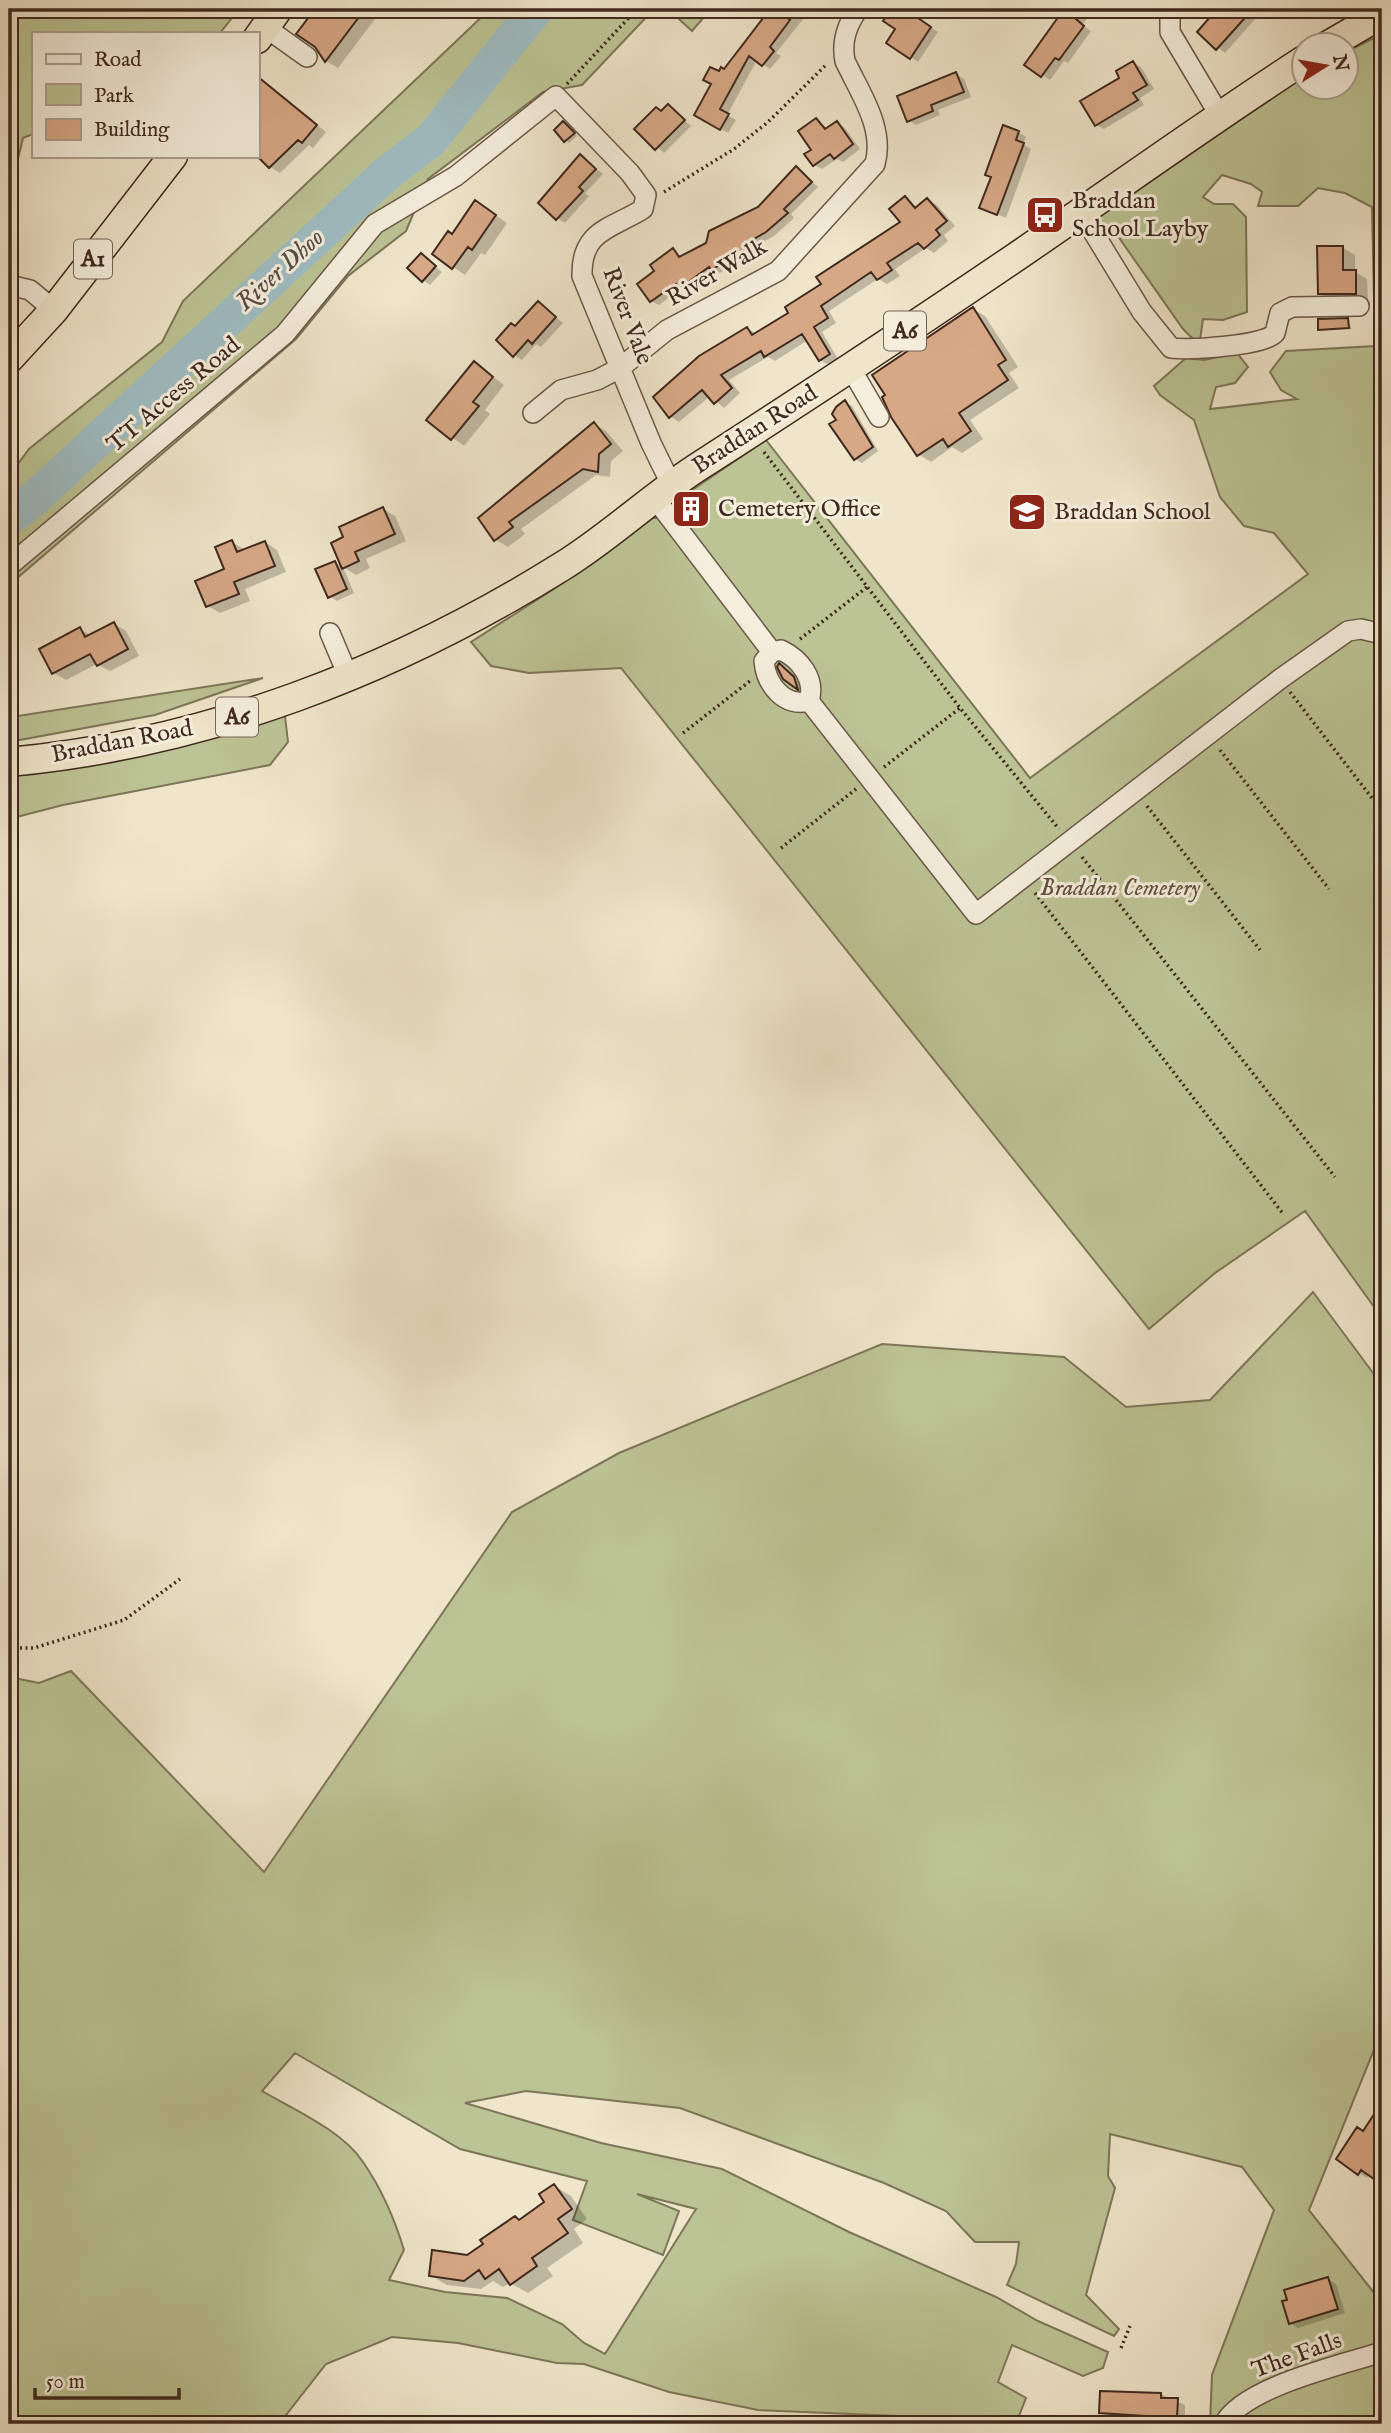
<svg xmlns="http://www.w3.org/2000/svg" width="1391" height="2433" font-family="'IM FELL English',serif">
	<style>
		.green { fill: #bcc394; stroke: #7e7659; stroke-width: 2; fill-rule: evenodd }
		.shadow { fill: #0003 }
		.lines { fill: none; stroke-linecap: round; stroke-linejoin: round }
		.river { stroke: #9fbcc2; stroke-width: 35 }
		.building { fill: #d7a886; stroke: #40291e; stroke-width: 2 }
		.minor-casing { stroke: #6c5849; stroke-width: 22 }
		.highway-casing { stroke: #40291e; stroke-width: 31 }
		.path { stroke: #40291e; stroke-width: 3.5; stroke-dasharray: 2 3.5; stroke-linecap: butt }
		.minor { stroke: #f5eedd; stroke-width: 19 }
		.highway { stroke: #efe5ca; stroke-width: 28 }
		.labels { text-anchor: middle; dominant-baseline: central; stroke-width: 6; stroke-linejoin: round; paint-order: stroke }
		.shield { fill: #f5eedd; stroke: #766457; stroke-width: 2 }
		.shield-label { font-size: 23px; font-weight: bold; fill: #40291e }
		.poi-label { font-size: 24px; fill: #40291e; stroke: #f5eedd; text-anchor: start }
		.street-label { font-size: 24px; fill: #40291e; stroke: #f5eedd }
		.park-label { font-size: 24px; font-style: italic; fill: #5f503c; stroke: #f5eedd }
		.water-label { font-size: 26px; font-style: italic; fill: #584e47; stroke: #f5eedd }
	</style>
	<rect width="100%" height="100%" fill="#efe5ca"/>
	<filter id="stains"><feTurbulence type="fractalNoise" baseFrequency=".00286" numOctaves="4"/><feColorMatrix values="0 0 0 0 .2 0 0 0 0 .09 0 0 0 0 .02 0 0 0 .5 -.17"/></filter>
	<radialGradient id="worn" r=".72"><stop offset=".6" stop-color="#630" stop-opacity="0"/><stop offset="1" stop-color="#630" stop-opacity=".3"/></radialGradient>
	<path class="green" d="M 9,9 L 239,9 L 220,33 L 33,33 L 33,134 L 23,138 L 9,196 Z
		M 490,9 L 654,9 L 582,85 L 543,92 L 428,179 L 406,231 L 348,276 L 296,339 L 9,585 L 9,476 L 29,449 L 162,342 L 183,301 Z
		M 668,9 L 711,9 L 692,31 Z
		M 1382,34 L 1382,1318 L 1305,1211 L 1215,1273 L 1149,1329 L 621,668 L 529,673 L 491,666 L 471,642 L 557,587 L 653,518 L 660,518 L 670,505 L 766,440 L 1030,778 L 1308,574 L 1274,533 L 1244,526 L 1220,497 L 1194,420 L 1160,395 L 1154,386 L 1186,358 L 1204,360 L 1237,353 L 1248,367 L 1235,383 L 1216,387 L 1210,409 L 1297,399 L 1281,390 L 1270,372 L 1286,351 L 1375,346 L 1372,207 L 1345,193 L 1318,188 L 1298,206 L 1258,206 L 1262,192 L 1251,184 L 1222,175 L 1203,197 L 1214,204 L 1233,204 L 1246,217 L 1247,312 L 1223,320 L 1203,319 L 1200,340 L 1193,339 L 1183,329 L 1115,232 L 1107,235 L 1097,215 L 1303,73 L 1304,88 L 1346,88 L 1346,52 Z
		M 263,678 L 155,715 L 9,742 L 9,700 L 18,716 Z
		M 285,716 L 288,742 L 270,765 L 63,805 L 9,819 L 9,776 L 71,767 Z
		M 1313,1292 L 1382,1385 L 1382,2030 L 1309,2210 L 1382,2303 L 1382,2424 L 1210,2424 L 1212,2375 L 1274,2210 L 1242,2167 L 1110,2134 L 1108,2176 L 1115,2188 L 1086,2295 L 1119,2329 L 1114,2336 L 1007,2285 L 1016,2264 L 1019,2242 L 975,2242 L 946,2211 L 884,2183 L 680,2108 L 526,2091 L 465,2103 L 601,2143 L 722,2169 L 849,2232 L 996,2297 L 1038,2321 L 1108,2352 L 1103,2368 L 1083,2376 L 1012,2345 L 998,2382 L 1026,2398 L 1017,2421 L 758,2410 L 669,2392 L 584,2364 L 557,2363 L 458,2343 L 392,2337 L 326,2364 L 279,2424 L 9,2424 L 9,1677 L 39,1683 L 71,1671 L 264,1872 L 512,1512 L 619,1453 L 882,1344 L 1064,1357 L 1126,1407 L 1210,1400 ZM 295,2053 L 460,2149 L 587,2181 L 573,2220 L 663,2255 L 679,2211 L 637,2194 L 696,2209 L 605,2354 L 584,2343 L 562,2324 L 507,2298 L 445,2292 L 389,2280 L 404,2250 C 395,2220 381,2188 363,2162 C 343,2131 293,2109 262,2091 Z"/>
	<path class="shadow" d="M 317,9 L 361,9 L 375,19 L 338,68 L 326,61 L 316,46 L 298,33 Z
		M 774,9 L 811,9 L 776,53 L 781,56 L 770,69 L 757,60 L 727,115 L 736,120 L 728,133 L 696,115 L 719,74 Z
		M 894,9 L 904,9 L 938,32 L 918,62 L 911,57 L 897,29 L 885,21 Z
		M 1059,9 L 1079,9 L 1089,16 L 1082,25 L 1091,31 L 1068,63 L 1064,61 L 1050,80 L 1026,64 L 1063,13 Z
		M 1220,9 L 1264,9 L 1225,53 L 1199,32 Z
		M 1133,63 L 1141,67 L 1154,89 L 1140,98 L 1144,105 L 1104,129 L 1096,125 Z
		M 956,74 L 964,79 L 971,97 L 938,110 L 940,115 L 916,125 L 908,120 Z
		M 257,77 L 326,132 L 313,148 L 309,145 L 280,173 L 270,167 Z
		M 668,106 L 691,126 L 664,153 L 636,129 Z
		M 817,120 L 828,129 L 837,123 L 845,128 L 860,149 L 843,162 L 837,159 L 822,169 L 814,165 Z
		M 567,125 L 577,136 L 569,143 L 556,130 Z
		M 1018,132 L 1026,137 L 1023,144 L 1031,149 L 1006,218 L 982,208 Z
		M 580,156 L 603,174 L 585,193 L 589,196 L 565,223 L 557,218 Z
		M 796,168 L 818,187 L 791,214 L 794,218 L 774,236 L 754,247 L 757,252 L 720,273 L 717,271 L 688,292 L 682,288 L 659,305 L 651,301 L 657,272 L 673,250 L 682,257 L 707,244 L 759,209 Z
		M 905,198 L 918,208 L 928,200 L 937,205 L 955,226 L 944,235 L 948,241 L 934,253 L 926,248 L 895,269 L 900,276 L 887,284 L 878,279 L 829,311 L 836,323 L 822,332 L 838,359 L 829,365 L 820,360 L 808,340 L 775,361 L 768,357 L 729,380 L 740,393 L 724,408 L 710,396 L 679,422 L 671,417 L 655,397 L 748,329 L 757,334 L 791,313 L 902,222 Z
		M 488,210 L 507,223 L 485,255 L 481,253 L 465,275 L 434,254 Z
		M 1343,248 L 1355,255 L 1355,272 L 1367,279 L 1368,300 L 1332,301 L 1319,293 Z
		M 421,255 L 442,272 L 430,285 L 423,280 Z
		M 538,303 L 563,323 L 541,347 L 536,344 L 522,360 L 514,355 L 516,328 Z
		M 973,309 L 985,316 L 1018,367 L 1009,373 L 1019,388 L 970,420 L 983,439 L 962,453 L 952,447 L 931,462 L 918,454 Z
		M 1347,320 L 1352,329 L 1320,329 Z
		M 474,363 L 504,385 L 485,410 L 490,414 L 464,446 L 428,419 Z
		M 845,402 L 852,406 L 878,451 L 862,463 L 855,459 L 831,425 L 838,420 Z
		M 594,424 L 606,431 L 623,451 L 611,461 L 610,477 L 596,475 L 521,529 L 525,534 L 508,547 L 496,540 L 480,519 Z
		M 694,499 L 706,511 L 693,521 L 690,519 Z
		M 383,509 L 395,516 L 406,541 L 366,559 L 370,568 L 356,575 L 343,567 L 354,593 L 337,601 L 329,596 L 335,563 L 344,568 Z
		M 232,542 L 245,550 L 265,542 L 277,550 L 286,572 L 245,589 L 250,601 L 220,613 L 208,606 L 226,570 Z
		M 114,624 L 126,631 L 139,656 L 110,671 L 97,664 L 66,680 L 54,673 L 80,629 L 92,636 Z
		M 781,666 L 798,676 L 813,697 L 788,683 Z
		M 1382,2105 L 1382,2182 L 1369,2174 L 1367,2178 L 1359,2173 L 1364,2133 Z
		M 554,2186 L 571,2196 L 587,2219 L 574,2229 L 583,2243 L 547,2268 L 553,2276 L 528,2293 L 510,2283 L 503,2287 L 493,2281 L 481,2289 L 447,2285 L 430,2275 L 467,2257 L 515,2218 L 521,2221 L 547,2202 Z
		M 1328,2279 L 1336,2284 L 1345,2313 L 1298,2328 L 1290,2323 L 1289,2301 Z
		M 1161,2394 L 1185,2405 L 1185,2421 L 1109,2417 L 1101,2412 Z"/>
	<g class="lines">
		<path class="river" d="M 9,517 L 26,506 L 385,175 L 431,140 L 536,9"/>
	</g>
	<path class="building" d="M 315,9 L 365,9 L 325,62 L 315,47 L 296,34 Z
		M 770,9 L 776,9 L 790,20 L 770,47 L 774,51 L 762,66 L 749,56 L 720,109 L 729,114 L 720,130 L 694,115 L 711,84 L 703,80 L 710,67 L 719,71 L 721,67 L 724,69 Z
		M 891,9 L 905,9 L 931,27 L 910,59 L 886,43 L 895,29 L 883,21 Z
		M 1064,9 L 1083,9 L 1076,19 L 1084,26 L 1059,60 L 1055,58 L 1041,77 L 1024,65 Z
		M 1217,9 L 1253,9 L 1216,50 L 1197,32 Z
		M 1133,61 L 1147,85 L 1133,93 L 1138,100 L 1095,126 L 1080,101 L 1119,78 L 1116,71 Z
		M 956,72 L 964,92 L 931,105 L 933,111 L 907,122 L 897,96 Z
		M 257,76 L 317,125 L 302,143 L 298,140 L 269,168 L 257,156 Z
		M 668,104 L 685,120 L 655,150 L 634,129 L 656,107 L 661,111 Z
		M 816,118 L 825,129 L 837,121 L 853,144 L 834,159 L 830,154 L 813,166 L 804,154 L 811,150 L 798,131 Z
		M 563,121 L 575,133 L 564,142 L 554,130 Z
		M 1003,125 L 1019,131 L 1016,140 L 1024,143 L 997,215 L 979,208 L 991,177 L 985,175 Z
		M 580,154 L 596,169 L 579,187 L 583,191 L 556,220 L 538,203 Z
		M 796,166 L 812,182 L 784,209 L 788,213 L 766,232 L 747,243 L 750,248 L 711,270 L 709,267 L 679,289 L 676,284 L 650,302 L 637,284 L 654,271 L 650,265 L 673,248 L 679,257 L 706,243 L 709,231 L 758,207 Z
		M 905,196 L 915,208 L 927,198 L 947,221 L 936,230 L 940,235 L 924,249 L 918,243 L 887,263 L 892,270 L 877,280 L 871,272 L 821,306 L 828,318 L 814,327 L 830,354 L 819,361 L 802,334 L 764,357 L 761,351 L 721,375 L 732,388 L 714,404 L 702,390 L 669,418 L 653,397 L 699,356 L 747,327 L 752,335 L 788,313 L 785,307 L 821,284 L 816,277 L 900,222 L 889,209 Z
		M 475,200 L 496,215 L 472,250 L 468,247 L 452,269 L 432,254 L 448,231 L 452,234 Z
		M 1317,246 L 1343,246 L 1343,270 L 1356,270 L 1356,294 L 1318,294 Z
		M 421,253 L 436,266 L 422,282 L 407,268 Z
		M 538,301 L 556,317 L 532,344 L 528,340 L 513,357 L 496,340 L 511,323 L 515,326 Z
		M 973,307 L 1006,360 L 998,365 L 1008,380 L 959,413 L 971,431 L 948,447 L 943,439 L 917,456 L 891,417 L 882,397 L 885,395 L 872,375 Z
		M 1348,318 L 1349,328 L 1318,330 L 1318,319 Z
		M 474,361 L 493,377 L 473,402 L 479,406 L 451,440 L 426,420 Z
		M 845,400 L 873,447 L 854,460 L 829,424 L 836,420 L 832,414 L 836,407 Z
		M 594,422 L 611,444 L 599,454 L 598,472 L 583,469 L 509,522 L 513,527 L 494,541 L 478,518 Z
		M 694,497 L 703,509 L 689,521 L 680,509 Z
		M 383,507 L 395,534 L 355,552 L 359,561 L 342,569 L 331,543 L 343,537 L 339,527 Z
		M 232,540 L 237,552 L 265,541 L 275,566 L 234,582 L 239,594 L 206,607 L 195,581 L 224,569 L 215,547 Z
		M 335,561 L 347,589 L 328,598 L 315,569 Z
		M 114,622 L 128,649 L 97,666 L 90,654 L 52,674 L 39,649 L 80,627 L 85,637 Z
		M 779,663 L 794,677 L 798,690 L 783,679 L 777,667 Z
		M 1382,2102 L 1382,2167 L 1374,2179 L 1361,2170 L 1358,2175 L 1336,2159 L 1357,2127 L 1363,2131 Z
		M 554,2184 L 572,2209 L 558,2219 L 568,2233 L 532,2258 L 537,2266 L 510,2285 L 499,2269 L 485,2279 L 479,2270 L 464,2281 L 429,2276 L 432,2250 L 467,2255 L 483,2244 L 480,2240 L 515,2216 L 519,2220 L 544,2202 L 539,2194 Z
		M 1328,2277 L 1338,2309 L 1289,2324 L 1282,2301 L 1287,2300 L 1284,2290 Z
		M 1100,2391 L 1161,2393 L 1161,2398 L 1178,2398 L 1177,2418 L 1099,2413 Z"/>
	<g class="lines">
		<defs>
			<path id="minor" d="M 1170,9 L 1170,32 L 1220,116
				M 265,27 L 307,57
				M 1081,212 L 1142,312 L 1171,348 C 1189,350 1265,346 1275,333 L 1280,313 L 1292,307 L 1359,306
				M 9,285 L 30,290 L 54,310
				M 850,367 L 879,417
				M 533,413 L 561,390 L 597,380 L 620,368 L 667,330 L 778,271 L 875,164 C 885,128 860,93 845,61 C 841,41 847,25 858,9
				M 654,497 L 772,652
				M 9,566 L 285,334 L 375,224 L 456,176 L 556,96 L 630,173 L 646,195 L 643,209 C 611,229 581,230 582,276 L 651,443 L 671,484
				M 330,633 L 349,678
				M 781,650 C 800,659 816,679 809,701 C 785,708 766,685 764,661 L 772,652 Z
				M 809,701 L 976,914 L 1280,679 L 1348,631 L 1361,629 L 1382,634
				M 1224,2424 C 1243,2387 1342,2365 1382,2352"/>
			<path id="highway" d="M 257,39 L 278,9
				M 1327,46 L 1382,14
				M 9,359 L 54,310 L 173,156
				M 9,762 C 206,744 394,671 561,567 C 610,537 652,496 701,465 C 805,398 910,329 1013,259 C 1110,193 1205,124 1304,60"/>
		</defs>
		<use href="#minor" class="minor-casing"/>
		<use href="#highway" class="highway-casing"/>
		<path class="path" d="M 567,84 L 637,9
			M 664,192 L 734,149 L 768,122 L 827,64
			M 764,452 L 960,708 L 1059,829
			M 800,639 L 867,587
			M 1290,692 L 1382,811
			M 683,733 L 750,681
			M 1220,750 L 1329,889
			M 884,767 L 960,708
			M 1147,806 L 1260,950
			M 781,848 L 856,789
			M 1082,857 L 1335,1177
			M 1035,893 L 1284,1215
			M 9,1648 L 34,1648 L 124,1620 L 180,1579
			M 1121,2348 L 1130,2326"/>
		<use href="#minor" class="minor"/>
		<use href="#highway" class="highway"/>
	</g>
	<defs>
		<symbol id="bus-square" viewBox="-11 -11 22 22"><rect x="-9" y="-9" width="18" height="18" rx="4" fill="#8f2418" stroke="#f5eedd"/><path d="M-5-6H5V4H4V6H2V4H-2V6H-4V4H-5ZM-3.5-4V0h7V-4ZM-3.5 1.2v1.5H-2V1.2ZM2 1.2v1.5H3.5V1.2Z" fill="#fff"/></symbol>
		<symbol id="building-square" viewBox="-11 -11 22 22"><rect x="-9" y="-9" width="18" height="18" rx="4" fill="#8f2418" stroke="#f5eedd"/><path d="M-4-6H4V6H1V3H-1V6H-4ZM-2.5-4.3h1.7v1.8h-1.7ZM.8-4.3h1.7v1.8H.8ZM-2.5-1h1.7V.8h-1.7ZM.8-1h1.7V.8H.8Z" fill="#fff"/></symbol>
		<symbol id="school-square" viewBox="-11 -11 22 22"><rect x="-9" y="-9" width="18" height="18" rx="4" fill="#8f2418" stroke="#f5eedd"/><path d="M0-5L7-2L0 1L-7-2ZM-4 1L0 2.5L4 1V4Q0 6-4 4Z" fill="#fff"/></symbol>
	</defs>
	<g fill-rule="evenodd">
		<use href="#bus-square" x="1023" y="193" width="44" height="44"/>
		<use href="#building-square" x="669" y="487" width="44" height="44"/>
		<use href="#school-square" x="1005" y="490" width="44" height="44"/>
	</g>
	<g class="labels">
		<g class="shield">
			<rect x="74" y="239.5" width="38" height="39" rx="5"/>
			<rect x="884" y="311.5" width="42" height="39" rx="5"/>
			<rect x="216" y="697.5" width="42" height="39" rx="5"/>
		</g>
		<g class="shield-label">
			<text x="93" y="259">A1</text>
			<text x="905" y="331">A6</text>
			<text x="237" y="717">A6</text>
		</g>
		<g class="poi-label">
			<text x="1072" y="201">Braddan<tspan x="1072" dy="28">School Layby</tspan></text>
			<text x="718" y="509">Cemetery Office</text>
			<text x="1054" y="512">Braddan School</text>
		</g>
		<g class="street-label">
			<text transform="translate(717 273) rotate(-30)">River Walk</text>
			<text transform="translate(627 316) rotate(69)">River Vale</text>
			<text transform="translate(174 395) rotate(-40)">TT Access Road</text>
			<text transform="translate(755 430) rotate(-33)">Braddan Road</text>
			<text transform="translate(122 742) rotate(-11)">Braddan Road</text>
			<text transform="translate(1297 2356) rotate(-20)">The Falls</text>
		</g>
		<g class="park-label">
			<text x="1120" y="888">Braddan Cemetery</text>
		</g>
		<g class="water-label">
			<text transform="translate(280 270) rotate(-42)">River Dhoo</text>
		</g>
	</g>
	<rect width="1391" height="2433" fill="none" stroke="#efe5ca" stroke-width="35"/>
	<rect x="10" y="10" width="1370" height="2412" fill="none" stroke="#40291e" stroke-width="3.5"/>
	<rect x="18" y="18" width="1356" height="2398" fill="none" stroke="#40291e" stroke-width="2"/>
	<rect x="32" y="32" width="228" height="126" fill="#f5eedd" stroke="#ad9f91" stroke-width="2"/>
	<rect x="46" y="54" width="35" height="10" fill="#f5eedd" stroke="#ad9f91" stroke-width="2"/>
	<text x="94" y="66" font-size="21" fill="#40291e">Road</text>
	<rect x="46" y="84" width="35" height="21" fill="#bcc394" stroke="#ad9f91" stroke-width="2"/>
	<text x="94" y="102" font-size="21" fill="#40291e">Park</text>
	<rect x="46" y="119" width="35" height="21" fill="#d7a886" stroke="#ad9f91" stroke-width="2"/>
	<text x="94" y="136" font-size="21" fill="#40291e">Building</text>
	<g transform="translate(1325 66) rotate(79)"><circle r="33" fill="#f5eedd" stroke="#ad9f91" stroke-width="2"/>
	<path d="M0-5L12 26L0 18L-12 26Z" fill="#8f2418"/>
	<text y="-10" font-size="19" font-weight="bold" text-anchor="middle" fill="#40291e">N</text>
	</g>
	<path d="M35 2388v10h144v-10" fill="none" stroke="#40291e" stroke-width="3.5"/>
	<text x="46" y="2388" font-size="21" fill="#40291e" stroke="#f5eedd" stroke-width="5" paint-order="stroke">50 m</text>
	<rect width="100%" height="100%" filter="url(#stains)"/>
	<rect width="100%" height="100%" fill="url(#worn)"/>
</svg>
